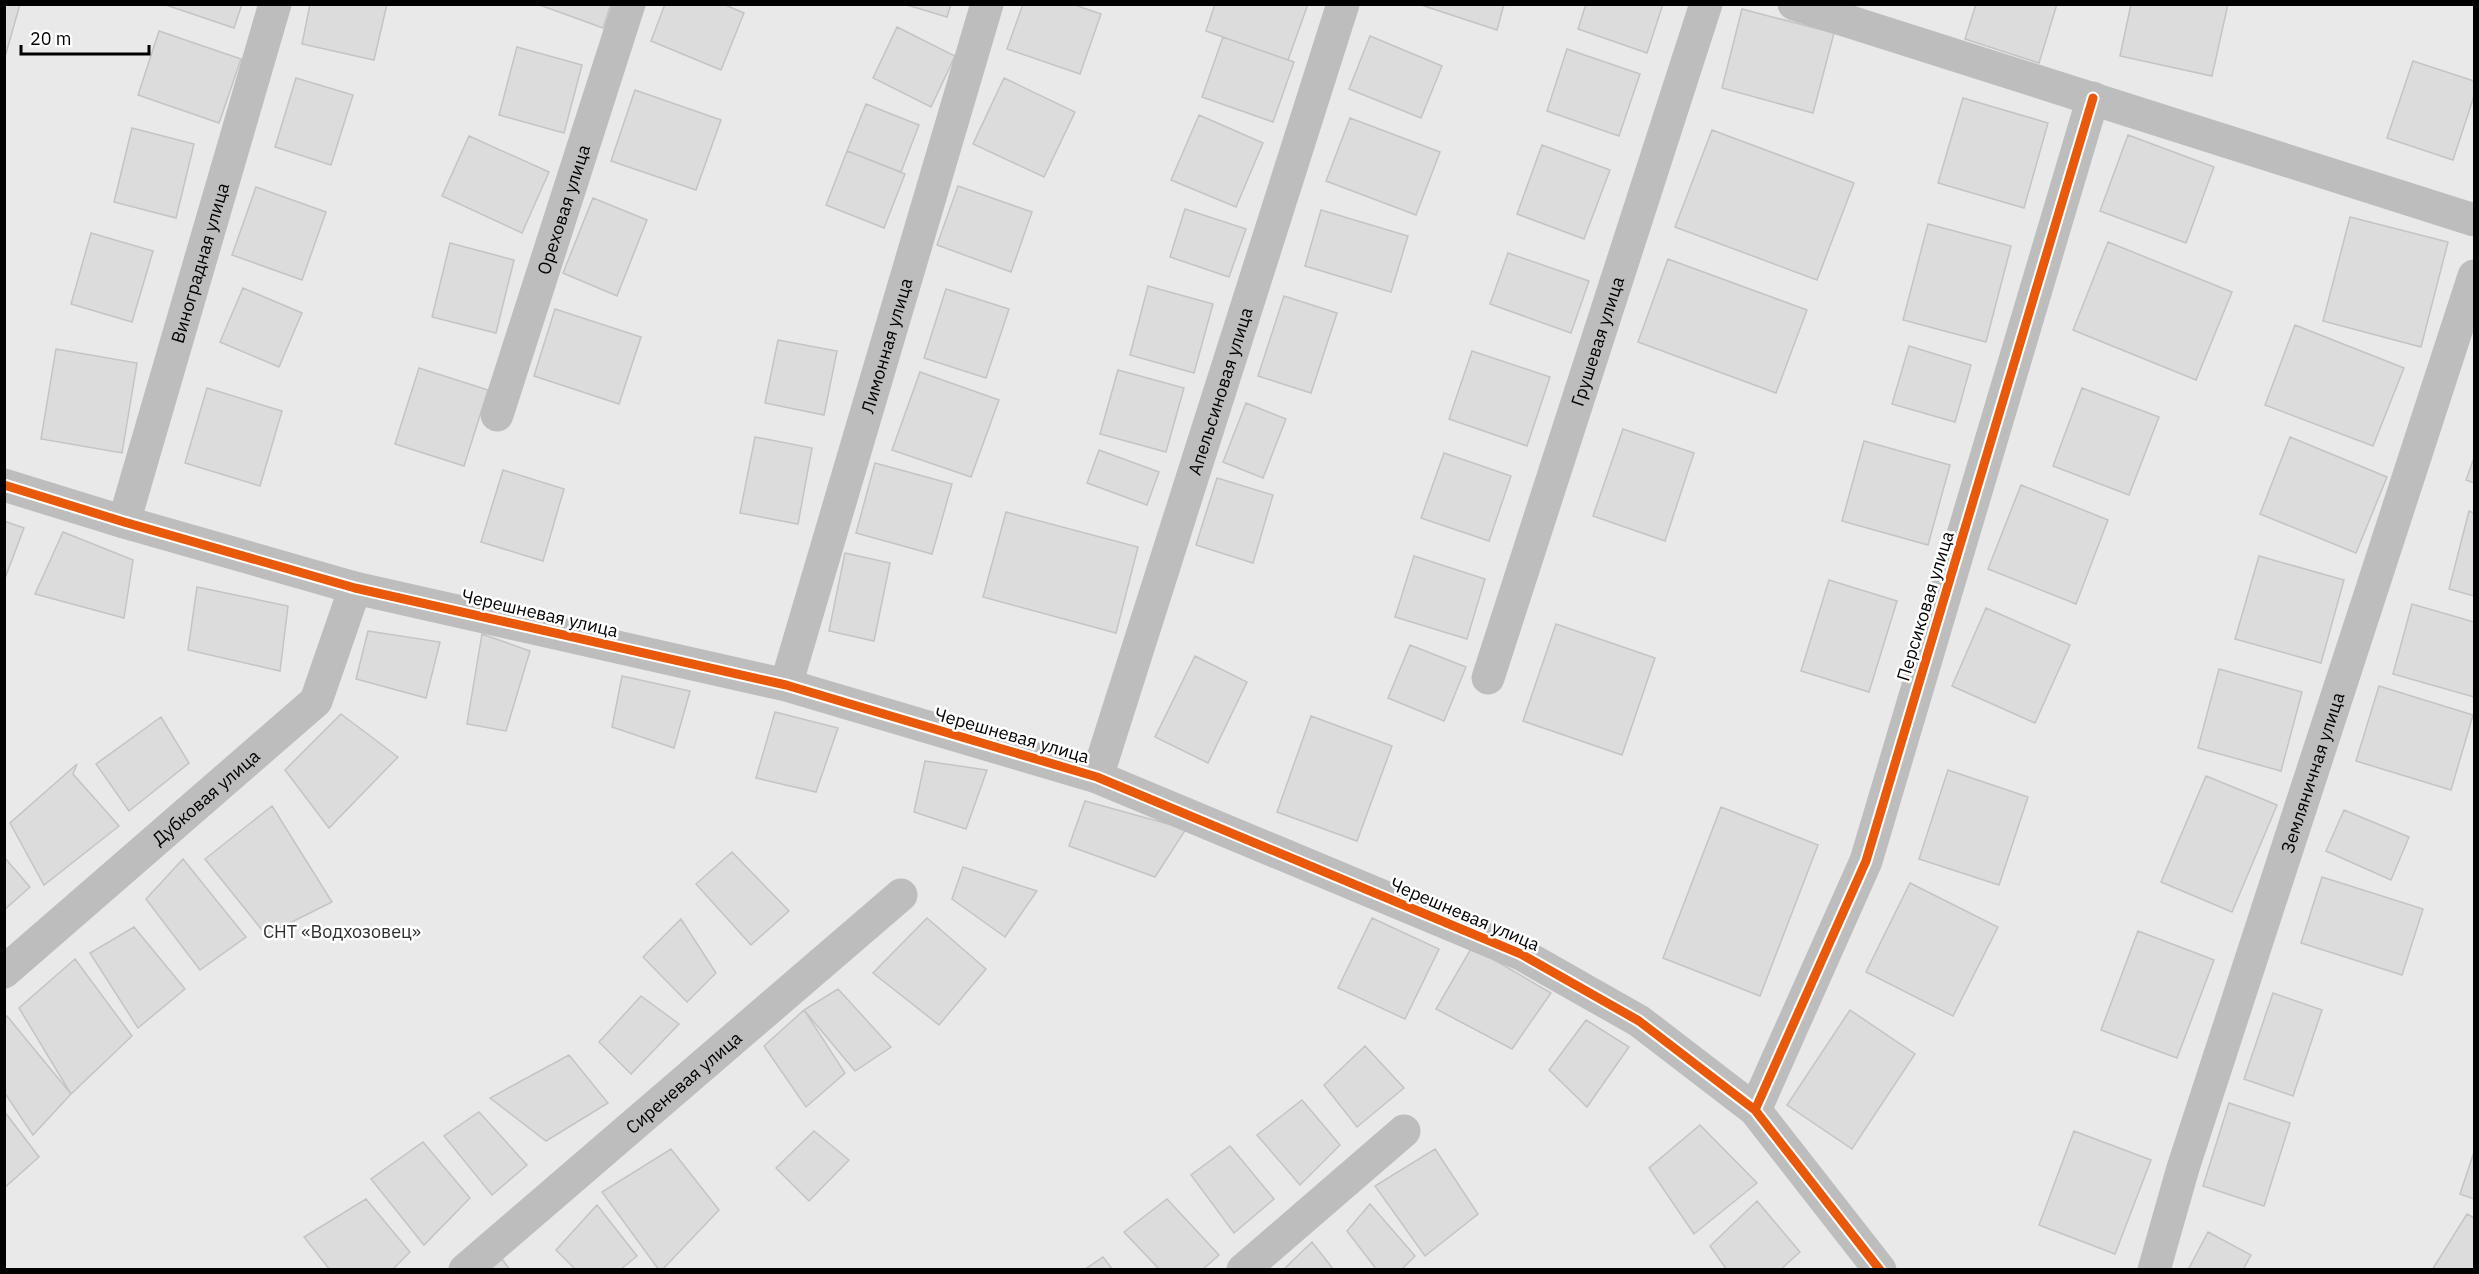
<svg xmlns="http://www.w3.org/2000/svg" width="2479" height="1274" font-family="'IBM Plex Sans',sans-serif">
	<style>
		.green { fill: #e9e9e9 }
		.building { fill: #dcdcdc; stroke: #c4c4c4; stroke-width: 1.5 }
		.lines { fill: none; stroke-linecap: round; stroke-linejoin: round }
		.minor { stroke: #bdbdbd; stroke-width: 33 }
		.cycleway-casing { stroke: #fff; stroke-width: 13 }
		.cycleway { stroke: #e8590c; stroke-width: 9 }
		.labels { text-anchor: middle; dominant-baseline: central; stroke-width: 5; stroke-linejoin: round; paint-order: stroke }
		.street-label { font-size: 18px; fill: #000; stroke: #fff }
		.park-label { font-size: 18px; fill: #2e2e2e; stroke: #fff }
	</style>
	<rect width="100%" height="100%" fill="#fff"/>
	<path class="green" d="M 5,5 L 2474,5 L 2474,1269 L 5,1270 Z"/>
	<path class="building" d="M 4,4 L 20,4 L 5,57 L 4,57 Z
		M 163,4 L 242,4 L 234,28 Z
		M 310,4 L 387,4 L 374,60 L 302,44 Z
		M 537,4 L 611,4 L 603,28 Z
		M 665,4 L 723,4 L 744,13 L 721,70 L 651,41 Z
		M 904,4 L 951,4 L 947,17 Z
		M 1023,4 L 1072,4 L 1101,14 L 1080,74 L 1007,49 Z
		M 1215,4 L 1308,4 L 1288,60 L 1206,31 Z
		M 1418,4 L 1504,4 L 1497,30 Z
		M 1586,4 L 1663,4 L 1647,53 L 1578,29 Z
		M 1976,4 L 2057,4 L 2039,63 L 1965,39 Z
		M 2131,4 L 2228,4 L 2212,76 L 2120,56 Z
		M 1742,9 L 1834,33 L 1813,113 L 1722,88 Z
		M 897,27 L 955,56 L 931,107 L 873,78 Z
		M 159,31 L 241,59 L 219,123 L 138,95 Z
		M 1370,36 L 1442,66 L 1421,118 L 1349,89 Z
		M 1223,37 L 1294,62 L 1273,122 L 1202,97 Z
		M 517,47 L 582,65 L 564,133 L 499,115 Z
		M 1567,49 L 1640,74 L 1619,136 L 1547,111 Z
		M 2413,61 L 2474,81 L 2474,96 L 2453,160 L 2387,138 Z
		M 296,78 L 353,95 L 331,165 L 275,147 Z
		M 1004,78 L 1075,112 L 1044,177 L 973,144 Z
		M 635,90 L 721,120 L 696,190 L 611,161 Z
		M 1963,98 L 2048,123 L 2024,208 L 1938,183 Z
		M 866,104 L 919,125 L 901,172 L 847,151 Z
		M 1199,115 L 1263,143 L 1236,207 L 1171,180 Z
		M 1350,118 L 1440,152 L 1416,215 L 1326,181 Z
		M 132,128 L 194,144 L 176,218 L 114,202 Z
		M 1712,130 L 1854,183 L 1817,280 L 1675,227 Z
		M 2128,135 L 2214,167 L 2186,243 L 2100,211 Z
		M 469,136 L 549,172 L 522,233 L 442,196 Z
		M 1542,145 L 1610,170 L 1584,239 L 1517,214 Z
		M 847,151 L 905,174 L 884,228 L 826,205 Z
		M 958,186 L 1032,212 L 1011,272 L 937,245 Z
		M 256,187 L 326,212 L 302,280 L 232,255 Z
		M 593,198 L 647,220 L 617,296 L 563,273 Z
		M 1185,209 L 1246,229 L 1229,277 L 1170,257 Z
		M 1321,210 L 1408,236 L 1391,292 L 1305,266 Z
		M 2350,217 L 2448,242 L 2421,347 L 2323,321 Z
		M 1928,224 L 2011,246 L 1986,342 L 1903,320 Z
		M 91,233 L 153,251 L 132,322 L 71,304 Z
		M 2108,242 L 2232,292 L 2196,380 L 2073,330 Z
		M 450,243 L 514,260 L 496,333 L 432,317 Z
		M 1508,253 L 1589,281 L 1571,333 L 1490,304 Z
		M 1668,259 L 1807,310 L 1776,393 L 1638,342 Z
		M 1148,286 L 1213,304 L 1194,373 L 1130,355 Z
		M 243,288 L 302,313 L 279,367 L 220,342 Z
		M 946,289 L 1009,309 L 986,378 L 924,358 Z
		M 1284,296 L 1337,313 L 1311,393 L 1258,376 Z
		M 555,309 L 641,337 L 619,404 L 534,376 Z
		M 2295,325 L 2404,368 L 2373,446 L 2265,405 Z
		M 778,340 L 837,351 L 824,415 L 765,403 Z
		M 1909,346 L 1971,365 L 1955,422 L 1892,404 Z
		M 56,349 L 137,363 L 122,453 L 41,439 Z
		M 1472,351 L 1550,377 L 1527,446 L 1449,419 Z
		M 419,368 L 488,390 L 464,466 L 395,444 Z
		M 1118,370 L 1184,388 L 1166,452 L 1100,434 Z
		M 920,372 L 999,400 L 971,477 L 892,450 Z
		M 207,388 L 282,411 L 260,486 L 185,463 Z
		M 2082,388 L 2159,417 L 2129,495 L 2053,466 Z
		M 1246,403 L 1286,419 L 1263,478 L 1223,462 Z
		M 1623,429 L 1694,453 L 1665,541 L 1593,516 Z
		M 755,437 L 812,448 L 798,524 L 740,513 Z
		M 2290,437 L 2387,477 L 2356,553 L 2260,514 Z
		M 1864,441 L 1950,465 L 1928,545 L 1842,521 Z
		M 1099,450 L 1159,472 L 1147,505 L 1087,483 Z
		M 1444,453 L 1511,476 L 1489,541 L 1421,518 Z
		M 2474,458 L 2474,483 L 2466,480 Z
		M 875,463 L 952,484 L 932,554 L 856,533 Z
		M 503,470 L 564,489 L 543,561 L 481,542 Z
		M 1217,478 L 1273,495 L 1253,563 L 1196,545 Z
		M 2021,485 L 2108,520 L 2076,604 L 1988,569 Z
		M 2469,511 L 2474,513 L 2474,596 L 2449,589 Z
		M 1006,512 L 1138,547 L 1116,633 L 983,597 Z
		M 4,521 L 24,528 L 4,581 Z
		M 63,532 L 133,560 L 124,618 L 35,594 Z
		M 845,553 L 890,563 L 874,641 L 829,631 Z
		M 1414,556 L 1485,579 L 1467,639 L 1395,617 Z
		M 2259,556 L 2344,580 L 2321,663 L 2235,639 Z
		M 1829,580 L 1897,601 L 1869,692 L 1801,671 Z
		M 197,587 L 288,606 L 280,671 L 188,650 Z
		M 2412,604 L 2474,622 L 2474,697 L 2393,674 Z
		M 1986,608 L 2070,645 L 2035,723 L 1952,686 Z
		M 1556,624 L 1655,658 L 1622,755 L 1523,721 Z
		M 368,631 L 440,642 L 426,698 L 356,679 Z
		M 482,634 L 530,651 L 506,731 L 467,724 Z
		M 1410,645 L 1466,667 L 1444,721 L 1388,698 Z
		M 1195,656 L 1247,682 L 1208,763 L 1155,737 Z
		M 2219,669 L 2302,692 L 2281,771 L 2198,748 Z
		M 622,676 L 690,691 L 674,748 L 612,727 Z
		M 2379,686 L 2473,715 L 2451,790 L 2356,761 Z
		M 775,712 L 838,728 L 816,792 L 756,778 Z
		M 341,714 L 398,757 L 329,828 L 285,770 Z
		M 1311,716 L 1392,746 L 1357,841 L 1277,812 Z
		M 161,717 L 189,763 L 129,811 L 96,764 Z
		M 925,761 L 987,770 L 966,829 L 914,812 Z
		M 77,764 L 73,774 L 119,826 L 44,885 L 10,823 Z
		M 1948,770 L 2028,797 L 1999,885 L 1919,859 Z
		M 2206,776 L 2277,805 L 2232,912 L 2161,882 Z
		M 1085,801 L 1186,829 L 1155,877 L 1069,846 Z
		M 272,806 L 332,902 L 266,935 L 205,859 Z
		M 1721,807 L 1818,845 L 1760,996 L 1663,958 Z
		M 2344,810 L 2409,837 L 2391,880 L 2326,851 Z
		M 732,852 L 789,911 L 751,945 L 696,884 Z
		M 4,857 L 30,887 L 4,910 Z
		M 183,859 L 246,937 L 200,970 L 146,899 Z
		M 963,867 L 1037,891 L 1005,937 L 952,899 Z
		M 2322,877 L 2423,909 L 2402,975 L 2301,943 Z
		M 1910,883 L 1998,927 L 1953,1016 L 1866,972 Z
		M 927,918 L 986,969 L 939,1025 L 873,973 Z
		M 1372,918 L 1439,949 L 1405,1019 L 1338,988 Z
		M 681,919 L 716,973 L 687,1002 L 643,957 Z
		M 134,927 L 185,989 L 138,1028 L 90,953 Z
		M 2138,931 L 2214,960 L 2177,1058 L 2101,1030 Z
		M 1472,947 L 1551,993 L 1512,1049 L 1436,1009 Z
		M 75,959 L 132,1036 L 71,1094 L 19,1008 Z
		M 838,989 L 891,1047 L 855,1071 L 804,1010 Z
		M 2273,993 L 2322,1010 L 2293,1096 L 2244,1079 Z
		M 641,996 L 679,1024 L 631,1074 L 599,1042 Z
		M 804,1010 L 845,1073 L 806,1107 L 764,1046 Z
		M 1850,1010 L 1915,1054 L 1852,1149 L 1787,1105 Z
		M 7,1016 L 71,1094 L 33,1135 L 4,1092 L 4,1018 Z
		M 1586,1020 L 1629,1047 L 1587,1107 L 1549,1070 Z
		M 1365,1046 L 1404,1088 L 1357,1127 L 1324,1085 Z
		M 569,1055 L 608,1103 L 546,1141 L 490,1098 Z
		M 1302,1100 L 1340,1145 L 1300,1185 L 1257,1135 Z
		M 2229,1103 L 2290,1123 L 2264,1206 L 2203,1186 Z
		M 4,1111 L 39,1157 L 4,1188 Z
		M 479,1112 L 527,1165 L 492,1195 L 444,1136 Z
		M 1700,1125 L 1757,1183 L 1694,1234 L 1649,1168 Z
		M 814,1131 L 849,1160 L 809,1201 L 776,1168 Z
		M 2074,1131 L 2151,1160 L 2115,1254 L 2039,1225 Z
		M 423,1142 L 470,1198 L 424,1245 L 371,1179 Z
		M 1230,1146 L 1274,1199 L 1234,1233 L 1191,1175 Z
		M 671,1149 L 719,1210 L 662,1270 L 659,1270 L 602,1192 Z
		M 1435,1149 L 1478,1214 L 1425,1256 L 1375,1186 Z
		M 2474,1152 L 2474,1199 L 2460,1194 Z
		M 366,1199 L 410,1252 L 392,1270 L 330,1270 L 304,1237 Z
		M 1167,1199 L 1219,1255 L 1202,1270 L 1160,1270 L 1124,1232 Z
		M 1757,1201 L 1800,1252 L 1780,1270 L 1727,1270 L 1710,1246 Z
		M 1370,1204 L 1415,1256 L 1401,1270 L 1377,1270 L 1347,1231 Z
		M 597,1205 L 637,1256 L 620,1270 L 576,1270 L 556,1250 Z
		M 2467,1214 L 2474,1218 L 2474,1270 L 2432,1270 Z
		M 2208,1232 L 2251,1255 L 2243,1270 L 2188,1270 Z
		M 1312,1242 L 1334,1270 L 1283,1270 Z
		M 1103,1257 L 1113,1270 L 1084,1270 Z
		M 502,1259 L 510,1270 L 489,1270 Z"/>
	<g class="lines">
		<g class="minor">
			<path d="M 1794,4 L 2474,220"/>
			<path id="s1" d="M 497,415 L 629,4"/>
			<path d="M 4,485 L 124,522 L 355,588 L 786,685 L 1097,777 L 1521,954 L 1639,1021 L 1755,1110 L 1880,1270"/>
			<path id="s2" d="M 124,522 L 275,4"/>
			<path id="s3" d="M 1488,678 L 1706,4"/>
			<path id="s4" d="M 786,685 L 987,4"/>
			<path id="s5" d="M 1097,777 L 1343,4"/>
			<path id="s6" d="M 4,972 L 316,701 L 355,588"/>
			<path d="M 1755,1110 L 1866,861 L 2093,98"/>
			<path id="s7" d="M 465,1270 L 901,895"/>
			<path d="M 1243,1270 L 1404,1131"/>
			<path id="s8" d="M 2154,1270 L 2183,1168 L 2474,276"/>
		</g>
		<defs>
			<path id="cycleway" d="M 4,485 L 124,522 L 355,588 L 786,685 L 1097,777 L 1521,954 L 1639,1021 L 1755,1110 L 1880,1270
				M 1755,1110 L 1866,861 L 2093,98"/>
		</defs>
		<use href="#cycleway" class="cycleway-casing"/>
		<use href="#cycleway" class="cycleway"/>
	</g>
	<g class="labels">
		<g class="street-label">
			<text stroke="none"><textPath href="#s1" startOffset="216">Ореховая улица</textPath></text>
			<text stroke="none"><textPath href="#s2" startOffset="270">Виноградная улица</textPath></text>
			<text stroke="none"><textPath href="#s3" startOffset="354">Грушевая улица</textPath></text>
			<text stroke="none"><textPath href="#s4" startOffset="354">Лимонная улица</textPath></text>
			<text stroke="none"><textPath href="#s5" startOffset="405">Апельсиновая улица</textPath></text>
			<text transform="translate(1925 606) rotate(-73)">Персиковая улица</text>
			<text transform="translate(540 613) rotate(13)">Черешневая улица</text>
			<text transform="translate(1012 735) rotate(16)">Черешневая улица</text>
			<text stroke="none"><textPath href="#s8" startOffset="522">Земляничная улица</textPath></text>
			<text stroke="none"><textPath href="#s6" startOffset="267">Дубковая улица</textPath></text>
			<text transform="translate(1465 914) rotate(23)">Черешневая улица</text>
			<text stroke="none"><textPath href="#s7" startOffset="288">Сиреневая улица</textPath></text>
		</g>
		<g class="park-label">
			<text x="342" y="931">СНТ «Водхозовец»</text>
		</g>
	</g>
	<rect width="2479" height="1274" fill="none" stroke="#000000" stroke-width="12"/>
	<path d="M21 45v9h128v-9" fill="none" stroke="#000000" stroke-width="3"/>
	<text x="30" y="45" font-size="18" fill="#000000" stroke="#ffffff" stroke-width="4.5" paint-order="stroke">20 m</text>
</svg>
